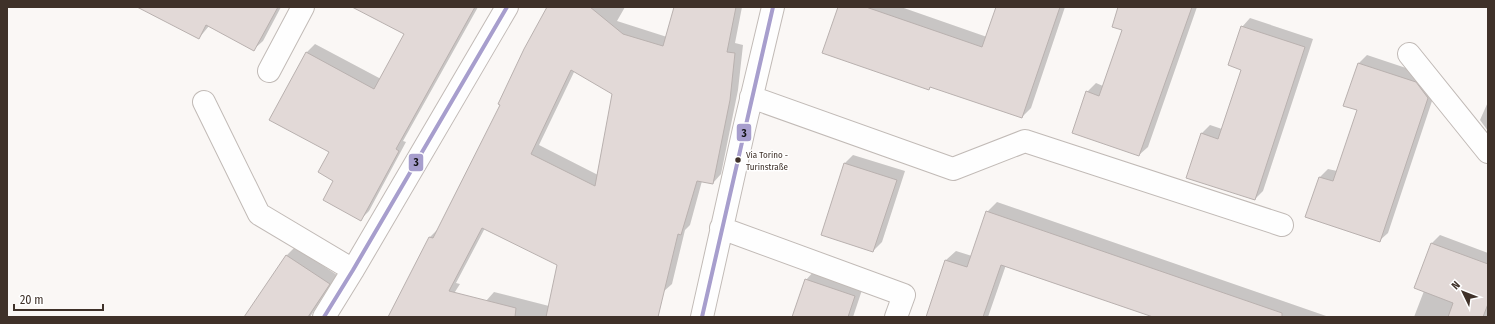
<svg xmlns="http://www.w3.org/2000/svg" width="1495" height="324" font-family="'Fira Sans Condensed',sans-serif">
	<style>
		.shadow { fill: #0003; fill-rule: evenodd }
		.building { fill: #e2d9d7; stroke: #b9b1af; fill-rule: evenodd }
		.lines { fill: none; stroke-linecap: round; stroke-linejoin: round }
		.minor-casing { stroke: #c1bab6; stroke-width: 24 }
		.minor { stroke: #fefefe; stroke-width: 22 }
		.bus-1-casing { stroke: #fff; stroke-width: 7 }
		.bus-1 { stroke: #a79ecd; stroke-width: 4 }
		.bus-dot { fill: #3f3129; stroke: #fff; stroke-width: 1.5 }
		.labels { text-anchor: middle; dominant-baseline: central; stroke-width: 3; stroke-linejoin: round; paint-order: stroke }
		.bus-label { font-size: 9px; fill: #3f3129; stroke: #fff; text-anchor: start }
		.line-badge { stroke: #fff; stroke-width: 1.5 }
		.pale-badge-label { font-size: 11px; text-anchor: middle; font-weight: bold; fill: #111 }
	</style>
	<rect width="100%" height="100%" fill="#faf7f5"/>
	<path class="shadow" d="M 139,7 L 281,7 L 263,41 L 254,49 L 209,26 L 199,38 Z
		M 355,7 L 478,7 L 403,141 L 406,142 L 369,211 L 360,220 L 334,180 L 330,151 L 306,53 L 315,44 L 381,79 L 406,34 Z
		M 548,7 L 625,7 L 617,21 L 667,37 L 676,7 L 742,7 L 735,43 L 743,45 L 738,90 L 721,174 L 713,183 L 702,181 L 690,225 L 685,230 L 672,284 L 663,292 L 657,317 L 482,317 L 486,301 L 494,292 L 549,306 L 558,264 L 485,228 L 456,283 L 460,284 L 439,317 L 388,317 L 430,237 L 439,228 L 502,105 ZM 575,70 L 613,93 L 598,175 L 539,145 Z
		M 839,7 L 901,7 L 987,37 L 997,7 L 1065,7 L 1031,108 L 1022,117 L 931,86 L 929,89 Z
		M 1119,7 L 1197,7 L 1148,147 L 1139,155 L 1087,92 L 1096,83 L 1103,86 L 1123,30 Z
		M 1250,18 L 1313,39 L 1263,191 L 1255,199 L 1201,134 L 1210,125 L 1222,129 L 1242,69 L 1242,27 Z
		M 1367,55 L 1424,74 L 1436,89 L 1388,233 L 1379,241 L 1320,177 L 1328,169 L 1337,171 L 1358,110 L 1359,63 Z
		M 1488,102 L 1488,131 L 1480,120 Z
		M 853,155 L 905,171 L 882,242 L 873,251 L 822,234 L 845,163 Z
		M 997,202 L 1329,317 L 1156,317 L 1006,265 L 988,317 L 927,317 L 946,260 L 956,251 L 972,256 L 987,212 Z
		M 1440,235 L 1488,253 L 1488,317 L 1414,317 L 1424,291 L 1432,243 Z
		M 295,247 L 337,275 L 310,317 L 246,317 L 286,256 Z
		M 814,271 L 863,287 L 853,317 L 793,317 L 806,280 Z"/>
	<path class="building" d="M 137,7 L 278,7 L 254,51 L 206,25 L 199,39 Z
		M 352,7 L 475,7 L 396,149 L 399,151 L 361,221 L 323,200 L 333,181 L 318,172 L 329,152 L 269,120 L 306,52 L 374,89 L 404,34 Z
		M 547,7 L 590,7 L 623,34 L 663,46 L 674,7 L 736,7 L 727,52 L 735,53 L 730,100 L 713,184 L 697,181 L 681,235 L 678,234 L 658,317 L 546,317 L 557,265 L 482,228 L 449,291 L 516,308 L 515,317 L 388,317 L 429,237 L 433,238 L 500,105 L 498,104 L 524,49 ZM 571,70 L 612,94 L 595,186 L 531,154 Z
		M 838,7 L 866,7 L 982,47 L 996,7 L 1060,7 L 1022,118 L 930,87 L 929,90 L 822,53 Z
		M 1118,7 L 1192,7 L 1139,156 L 1072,133 L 1086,91 L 1099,96 L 1122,30 L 1112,27 Z
		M 1241,26 L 1305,47 L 1255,200 L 1186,178 L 1201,133 L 1218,139 L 1241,70 L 1228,65 Z
		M 1358,63 L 1416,82 L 1428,98 L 1380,242 L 1305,217 L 1319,177 L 1333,181 L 1357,110 L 1343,106 Z
		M 844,163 L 897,180 L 873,252 L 821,235 Z
		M 986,211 L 1282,313 L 1282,317 L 1153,317 L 1001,265 L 983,317 L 926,317 L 945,260 L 967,267 Z
		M 1431,243 L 1488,264 L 1488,304 L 1483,317 L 1448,317 L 1453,303 L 1414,288 Z
		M 286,255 L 330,284 L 308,317 L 244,317 Z
		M 805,279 L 855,296 L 848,317 L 792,317 Z"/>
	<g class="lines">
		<defs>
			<path id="minor" d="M 1409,54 L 1488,152
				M 269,71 L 303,7
				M 751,97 L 953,169 L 1025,141 L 1282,225
				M 204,102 L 259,214 L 353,270
				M 721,228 L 904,295 L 896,317
				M 324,317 L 353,270 L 507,7
				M 702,317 L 744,129 L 773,7"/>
		</defs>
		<use href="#minor" class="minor-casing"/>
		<use href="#minor" class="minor"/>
		<defs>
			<path id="bus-1" d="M 324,317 L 353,270 L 507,7
				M 702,317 L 773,7"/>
		</defs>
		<use href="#bus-1" class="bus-1-casing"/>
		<use href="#bus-1" class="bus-1"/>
	</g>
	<circle class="bus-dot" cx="738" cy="160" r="3.5"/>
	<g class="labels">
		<g class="bus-label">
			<text x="746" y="155">Via Torino -<tspan x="746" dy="12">Turinstraße</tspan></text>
		</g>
	</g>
	<g class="line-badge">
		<rect x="736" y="123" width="16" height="19" rx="4" fill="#a79ecd"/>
		<rect x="408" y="153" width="16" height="19" rx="4" fill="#a79ecd"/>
	</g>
	<g class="pale-badge-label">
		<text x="744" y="137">3</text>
		<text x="416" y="166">3</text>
	</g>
	<rect width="1495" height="324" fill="none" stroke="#3f3129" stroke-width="16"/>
	<g transform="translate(1463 292) rotate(313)" stroke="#ffffff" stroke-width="3" paint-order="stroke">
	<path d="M0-3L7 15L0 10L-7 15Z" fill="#3f3129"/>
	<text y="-6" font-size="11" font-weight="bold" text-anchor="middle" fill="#3f3129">N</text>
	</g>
	<path d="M14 304v6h89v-6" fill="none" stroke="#3f3129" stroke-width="2"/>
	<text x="20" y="304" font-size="12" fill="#3f3129" stroke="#ffffff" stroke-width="3" paint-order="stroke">20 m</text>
</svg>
